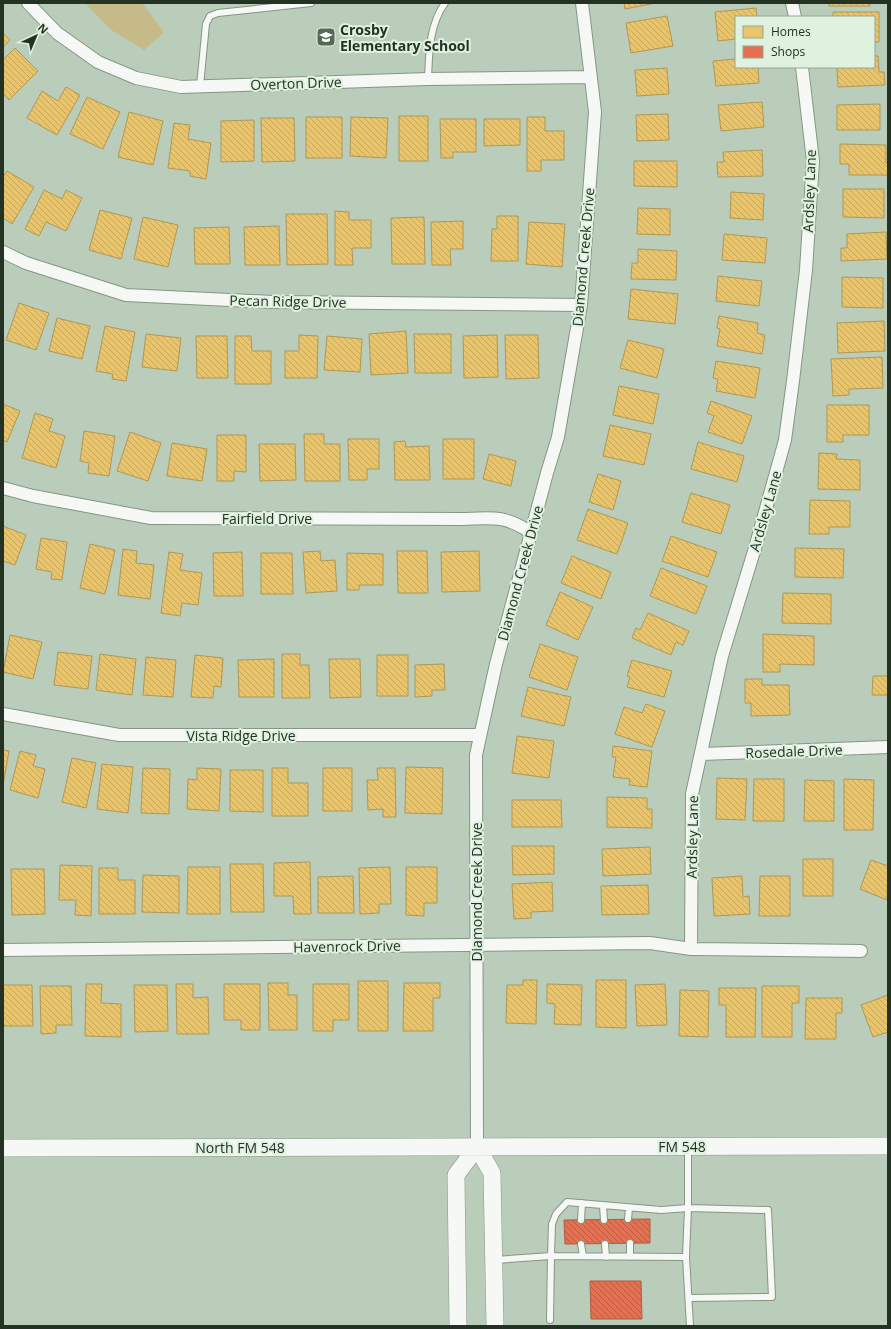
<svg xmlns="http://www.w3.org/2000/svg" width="891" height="1329" font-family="'Open Sans',sans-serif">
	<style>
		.park { fill: #c6bb88 }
		.homes { fill: url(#homes-back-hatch); stroke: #ae9855 }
		.shops { fill: url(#shops-back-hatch); stroke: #ac5d44 }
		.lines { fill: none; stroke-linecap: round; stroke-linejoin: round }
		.service-casing { stroke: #869586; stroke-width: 8 }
		.minor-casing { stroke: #869586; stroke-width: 14 }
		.secondary-casing { stroke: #869586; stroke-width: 18 }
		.service { stroke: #f5f8f5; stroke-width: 6 }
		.minor { stroke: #f5f8f5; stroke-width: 12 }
		.secondary { stroke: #f5f8f5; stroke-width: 17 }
		.labels { text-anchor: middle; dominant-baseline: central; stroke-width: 4; stroke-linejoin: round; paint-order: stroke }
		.poi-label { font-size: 14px; font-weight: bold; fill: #243224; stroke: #dff1df; text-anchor: start }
		.street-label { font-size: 14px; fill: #243224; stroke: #dff1df }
	</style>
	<defs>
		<pattern id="homes-back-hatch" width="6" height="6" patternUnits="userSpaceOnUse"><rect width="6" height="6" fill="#e9c46a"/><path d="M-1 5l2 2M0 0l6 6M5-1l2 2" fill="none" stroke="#c8a95c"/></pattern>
		<pattern id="shops-back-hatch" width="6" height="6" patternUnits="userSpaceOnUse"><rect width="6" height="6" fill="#e76f51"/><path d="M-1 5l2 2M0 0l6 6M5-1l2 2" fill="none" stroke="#bb5c43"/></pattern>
	</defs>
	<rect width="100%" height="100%" fill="#bacdba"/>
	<path class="park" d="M 85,3 L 142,3 L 164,32 L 144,50 L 111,30 Z"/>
	<path class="homes" d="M 624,3 L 656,3 L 625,9 Z
		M 829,3 L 870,3 L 870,6 L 829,6 Z
		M 756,8 L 757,17 L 736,17 L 736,39 L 718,41 L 715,12 Z
		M 833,12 L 879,12 L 879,42 L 874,42 L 874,17 L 833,17 Z
		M 667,16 L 673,46 L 631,53 L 626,23 Z
		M 3,33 L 10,40 L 3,47 Z
		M 15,48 L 38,71 L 9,100 L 3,93 L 3,60 Z
		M 874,56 L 878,56 L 879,72 L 884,72 L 885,85 L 838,87 L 837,67 L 874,67 Z
		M 736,59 L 736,67 L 758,67 L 759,83 L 716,86 L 713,61 Z
		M 667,68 L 669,94 L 637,96 L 635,70 Z
		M 66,87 L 80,95 L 57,135 L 27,118 L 42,91 L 58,101 Z
		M 87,97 L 120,112 L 103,149 L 70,134 Z
		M 762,102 L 764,127 L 721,131 L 718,105 Z
		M 880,104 L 880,130 L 837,130 L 837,105 Z
		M 129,112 L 163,121 L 153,165 L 118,157 Z
		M 668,114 L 669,140 L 637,141 L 636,115 Z
		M 399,116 L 428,116 L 428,161 L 399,161 Z
		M 306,117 L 342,117 L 342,158 L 306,158 Z
		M 351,117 L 388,118 L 386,158 L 350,156 Z
		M 527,117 L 545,117 L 545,131 L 564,131 L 564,160 L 541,160 L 541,171 L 527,171 Z
		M 261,118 L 294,118 L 295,161 L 262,162 Z
		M 440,119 L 476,119 L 476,152 L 453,152 L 453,158 L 441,158 Z
		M 484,119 L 520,119 L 520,145 L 484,146 Z
		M 254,120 L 254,161 L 221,162 L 221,121 Z
		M 174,123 L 190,125 L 188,139 L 211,143 L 206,179 L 190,176 L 190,171 L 168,168 Z
		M 840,144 L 886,145 L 886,163 L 888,163 L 888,175 L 849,175 L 849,164 L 840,164 Z
		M 762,150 L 763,176 L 718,177 L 717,162 L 724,162 L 723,152 Z
		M 634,161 L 677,161 L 677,187 L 634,186 Z
		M 7,171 L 34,187 L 12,224 L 3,218 L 3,177 Z
		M 843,189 L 884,189 L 884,218 L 843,217 Z
		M 44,190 L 62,199 L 66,190 L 82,198 L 66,231 L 46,222 L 39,236 L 25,229 Z
		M 731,192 L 764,194 L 763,220 L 730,218 Z
		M 638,208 L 670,209 L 670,235 L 637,234 Z
		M 100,210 L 132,218 L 121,259 L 89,250 Z
		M 335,211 L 349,212 L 349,220 L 371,220 L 371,248 L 352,248 L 353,265 L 335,265 Z
		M 286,214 L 327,214 L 328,264 L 287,265 Z
		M 497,216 L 518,216 L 518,261 L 491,261 L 492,229 L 497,229 Z
		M 143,217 L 178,225 L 168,267 L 134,259 Z
		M 424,217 L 425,264 L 392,264 L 391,218 Z
		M 463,221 L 463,249 L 450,249 L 451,265 L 432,265 L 431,222 Z
		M 529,222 L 565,224 L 562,267 L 526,264 Z
		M 279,226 L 280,265 L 245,265 L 244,227 Z
		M 229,227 L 230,264 L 195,264 L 194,228 Z
		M 886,232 L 887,259 L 841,261 L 841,248 L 847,248 L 847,234 Z
		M 724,234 L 767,238 L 765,263 L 722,260 Z
		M 638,249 L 677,251 L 676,280 L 631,279 L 632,263 L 638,263 Z
		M 718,276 L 762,281 L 759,306 L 716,301 Z
		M 842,277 L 883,278 L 883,308 L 842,307 Z
		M 631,289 L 678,294 L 675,324 L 628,319 Z
		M 19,303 L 49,313 L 36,350 L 6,340 Z
		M 719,316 L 758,323 L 757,333 L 765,335 L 762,354 L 717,346 L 720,329 L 717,328 Z
		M 57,318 L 90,326 L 82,359 L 49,351 Z
		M 884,321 L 885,351 L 838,353 L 837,323 Z
		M 105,326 L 135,332 L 126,381 L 112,379 L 113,374 L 96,371 Z
		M 406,331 L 408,373 L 371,375 L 369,334 Z
		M 146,334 L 181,338 L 177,371 L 142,367 Z
		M 414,334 L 451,334 L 451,373 L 415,373 Z
		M 299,335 L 318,336 L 317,378 L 285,378 L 285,351 L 299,351 Z
		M 497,335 L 498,377 L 464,378 L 463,336 Z
		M 505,335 L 538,335 L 539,378 L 506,379 Z
		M 196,336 L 227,336 L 228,378 L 197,378 Z
		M 235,336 L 251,336 L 252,351 L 271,351 L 271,384 L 235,384 Z
		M 327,336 L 362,339 L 360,372 L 324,370 Z
		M 628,340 L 664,349 L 657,378 L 620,368 Z
		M 882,357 L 883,388 L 849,389 L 849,395 L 833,396 L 831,359 Z
		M 716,361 L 760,368 L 755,398 L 716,391 L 718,379 L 713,378 Z
		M 619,386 L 659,394 L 653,424 L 613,415 Z
		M 711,401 L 752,416 L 742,444 L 708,432 L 714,416 L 707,413 Z
		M 3,404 L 20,411 L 7,442 L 3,440 Z
		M 827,405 L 869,405 L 869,435 L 843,435 L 843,442 L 827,442 Z
		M 35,413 L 53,419 L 49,431 L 65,436 L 56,468 L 22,458 Z
		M 610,425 L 651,434 L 644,465 L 603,456 Z
		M 84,431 L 115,436 L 109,476 L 88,473 L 89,463 L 80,461 Z
		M 130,432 L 161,443 L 148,481 L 117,471 Z
		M 304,434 L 324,434 L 324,444 L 340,444 L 340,481 L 305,481 Z
		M 217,435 L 246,435 L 246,472 L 234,471 L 234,481 L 217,481 Z
		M 348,439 L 379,439 L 379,469 L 367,469 L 367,480 L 349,480 Z
		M 443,439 L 474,439 L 474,479 L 443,479 Z
		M 405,441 L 406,447 L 429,446 L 430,480 L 395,480 L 394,442 Z
		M 698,442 L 744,456 L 737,482 L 691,469 Z
		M 172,443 L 207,449 L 202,481 L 167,476 Z
		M 259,444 L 295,444 L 296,480 L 260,481 Z
		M 819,453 L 837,454 L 836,459 L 860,460 L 860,490 L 818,489 Z
		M 489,454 L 516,461 L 511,486 L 483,479 Z
		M 598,474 L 621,481 L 613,510 L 589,502 Z
		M 691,493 L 730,505 L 721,534 L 682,522 Z
		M 810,500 L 850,501 L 850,527 L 829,527 L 829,534 L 809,534 Z
		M 588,509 L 628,523 L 617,554 L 577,540 Z
		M 3,526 L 26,535 L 15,565 L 3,561 Z
		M 671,536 L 717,552 L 708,577 L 662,561 Z
		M 41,538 L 67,542 L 62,580 L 51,579 L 52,572 L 36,569 Z
		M 90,544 L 115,550 L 105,594 L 80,588 Z
		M 795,548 L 844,549 L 843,578 L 795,577 Z
		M 123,549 L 137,551 L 136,563 L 154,565 L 150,599 L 118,595 Z
		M 320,551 L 321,561 L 335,560 L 337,591 L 306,593 L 303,552 Z
		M 397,551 L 427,551 L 428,593 L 398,593 Z
		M 479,551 L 480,591 L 442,592 L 441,552 Z
		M 169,552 L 183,554 L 180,570 L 202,573 L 198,605 L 182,603 L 180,616 L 161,613 Z
		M 242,552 L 243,596 L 214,596 L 213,553 Z
		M 261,553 L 292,553 L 293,594 L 261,594 Z
		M 347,553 L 383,554 L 383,585 L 359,585 L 359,590 L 347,590 Z
		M 572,556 L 611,572 L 601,599 L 561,583 Z
		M 661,568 L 707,586 L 696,614 L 650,596 Z
		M 560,592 L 593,607 L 578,640 L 546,625 Z
		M 783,593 L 831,594 L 831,624 L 782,623 Z
		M 648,613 L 689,631 L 683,645 L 676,642 L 671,655 L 632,638 L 636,628 L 640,630 Z
		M 763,634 L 814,636 L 814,665 L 780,664 L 780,672 L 763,672 Z
		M 10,635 L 42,642 L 33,679 L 3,672 Z
		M 540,644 L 578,657 L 567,690 L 529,677 Z
		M 58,652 L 92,656 L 88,689 L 54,685 Z
		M 100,654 L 136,659 L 132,695 L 96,690 Z
		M 282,654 L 300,654 L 300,665 L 309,665 L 310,698 L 282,698 Z
		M 195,655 L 223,658 L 221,687 L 214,686 L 213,698 L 191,697 Z
		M 377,655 L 408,655 L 408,696 L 377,696 Z
		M 146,657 L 176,660 L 173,697 L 143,695 Z
		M 274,659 L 274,697 L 239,697 L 238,660 Z
		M 329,659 L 360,659 L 361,697 L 330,698 Z
		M 632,660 L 672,671 L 664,697 L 627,687 L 630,677 L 627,676 Z
		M 444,664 L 445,690 L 432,690 L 432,696 L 415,697 L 415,665 Z
		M 873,676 L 888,676 L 888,695 L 872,695 Z
		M 745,679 L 762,679 L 762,685 L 789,685 L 790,715 L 751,716 L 751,703 L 745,703 Z
		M 528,687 L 571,697 L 564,726 L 521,716 Z
		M 646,704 L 665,711 L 652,747 L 615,734 L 624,707 L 642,713 Z
		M 517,736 L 554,741 L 549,778 L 512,773 Z
		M 613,746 L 652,751 L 647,787 L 629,785 L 630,779 L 613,777 L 616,757 L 612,757 Z
		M 3,750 L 9,751 L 3,785 Z
		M 20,751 L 36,755 L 33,766 L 45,769 L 38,798 L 10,790 Z
		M 72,758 L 96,763 L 86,808 L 62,802 Z
		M 102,764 L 133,767 L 128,813 L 97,809 Z
		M 406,767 L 443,768 L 442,814 L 405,813 Z
		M 143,768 L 170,769 L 169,814 L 141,813 Z
		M 197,768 L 221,769 L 219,811 L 187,809 L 188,779 L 197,780 Z
		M 272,768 L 288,768 L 288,783 L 308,783 L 308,816 L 272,816 Z
		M 323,768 L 352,768 L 352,811 L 323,811 Z
		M 377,768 L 395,768 L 396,817 L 383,817 L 383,809 L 368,810 L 367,780 L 378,780 Z
		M 230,770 L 263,770 L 263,812 L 230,811 Z
		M 717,778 L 747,779 L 745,820 L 716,819 Z
		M 754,779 L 784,779 L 784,821 L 753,821 Z
		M 844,779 L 874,780 L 873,830 L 844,830 Z
		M 805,780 L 834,781 L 834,821 L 804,821 Z
		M 607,797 L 647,798 L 647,809 L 652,809 L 652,828 L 607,827 Z
		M 512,800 L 561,800 L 562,827 L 512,827 Z
		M 512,846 L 554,846 L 554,874 L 513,875 Z
		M 650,847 L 651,874 L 603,876 L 602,849 Z
		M 803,859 L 833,859 L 833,896 L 803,896 Z
		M 871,860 L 888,866 L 887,900 L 860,889 Z
		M 310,862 L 311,914 L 294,914 L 293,896 L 274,896 L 274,863 Z
		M 230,864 L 263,864 L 264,912 L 231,912 Z
		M 60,865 L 92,866 L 91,916 L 75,915 L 76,900 L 59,900 Z
		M 188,867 L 220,867 L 220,914 L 187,914 Z
		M 390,867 L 391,904 L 379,904 L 379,913 L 360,914 L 359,868 Z
		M 406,867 L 437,867 L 437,903 L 424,903 L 424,916 L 406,915 Z
		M 99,868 L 118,868 L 118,880 L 135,880 L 135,914 L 99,914 Z
		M 11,869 L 44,869 L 45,914 L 12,915 Z
		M 143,875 L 179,876 L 179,913 L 142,912 Z
		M 353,876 L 354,913 L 318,913 L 318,877 Z
		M 742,876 L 743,897 L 749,896 L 750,914 L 714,916 L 712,878 Z
		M 760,876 L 790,876 L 790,916 L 759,916 Z
		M 552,882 L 553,911 L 531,912 L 531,918 L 514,919 L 512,884 Z
		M 648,885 L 649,914 L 602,915 L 601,886 Z
		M 523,980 L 537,980 L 536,1024 L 506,1023 L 507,985 L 523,985 Z
		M 596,980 L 626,980 L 626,1028 L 596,1027 Z
		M 358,981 L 388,981 L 388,1031 L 358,1031 Z
		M 268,983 L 288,983 L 288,995 L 297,995 L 297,1030 L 269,1030 Z
		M 404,983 L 440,983 L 440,998 L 433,998 L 433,1031 L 403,1031 Z
		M 86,984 L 102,984 L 101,1003 L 121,1004 L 121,1037 L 85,1036 Z
		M 176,984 L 193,984 L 193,998 L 208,997 L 209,1034 L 177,1034 Z
		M 224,984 L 260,984 L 260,1030 L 241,1030 L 241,1020 L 224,1020 Z
		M 313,984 L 349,984 L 349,1020 L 333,1020 L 333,1031 L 313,1031 Z
		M 547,984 L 582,985 L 581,1025 L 554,1024 L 555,1004 L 547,1003 Z
		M 665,984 L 667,1025 L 637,1026 L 635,985 Z
		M 3,985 L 32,985 L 33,1026 L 3,1026 Z
		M 134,985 L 167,985 L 168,1031 L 135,1032 Z
		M 40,986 L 71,986 L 72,1025 L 56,1025 L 56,1033 L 41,1034 Z
		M 762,986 L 799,986 L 799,1003 L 792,1003 L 792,1037 L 762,1037 Z
		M 719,988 L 756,988 L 755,1037 L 726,1037 L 726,1005 L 719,1005 Z
		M 680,990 L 709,991 L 708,1037 L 679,1036 Z
		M 888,995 L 888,1032 L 873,1037 L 861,1005 Z
		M 806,998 L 842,998 L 842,1013 L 836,1013 L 836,1039 L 805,1039 Z"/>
	<path class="shops" d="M 650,1219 L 650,1243 L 565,1244 L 564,1220 Z
		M 590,1281 L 641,1281 L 642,1319 L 591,1319 Z"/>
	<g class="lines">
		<defs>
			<path id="service" d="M 428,79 C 429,54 429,25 445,3
				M 200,86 L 206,24 L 210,16 L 218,13 L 311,3
				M 603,1206 L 604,1220
				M 628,1219 L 629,1208
				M 581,1220 L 582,1203
				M 581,1244 L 583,1256
				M 605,1244 L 606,1257
				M 630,1257 L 630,1243
				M 686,1257 L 688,1208 L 768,1210 L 772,1297 L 689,1298
				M 495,1260 L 551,1256 L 552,1224 L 556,1214 L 567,1202 L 661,1210 L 688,1208 L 688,1148
				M 550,1320 L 551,1256 L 686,1257 L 690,1326"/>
			<path id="minor" d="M 28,3 L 57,33 L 98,62 L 136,78 L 181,87 L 428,79 L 591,77
				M 792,3 L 795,17
				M 3,252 L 26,263 L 126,295 L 273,302 L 581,305
				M 3,488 L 33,496 L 151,518 L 463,519 C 492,518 506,515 531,533
				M 3,714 L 119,735 L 480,735
				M 701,754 L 888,747
				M 691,949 L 692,794 L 722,656 L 755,548 L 785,440 L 793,381 L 806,270 L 813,161 L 802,67
				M 3,950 L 650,943 L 691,949 L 861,951
				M 477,1147 L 476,755 L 496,664 L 547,473 L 558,437 L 581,305 L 595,112 L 582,3"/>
			<path id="secondary" d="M 477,1147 L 492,1173 L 495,1326
				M 3,1148 L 888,1146
				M 458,1326 L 456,1175 L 477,1147"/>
		</defs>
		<use href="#service" class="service-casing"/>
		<use href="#minor" class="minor-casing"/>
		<use href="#secondary" class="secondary-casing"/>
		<use href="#service" class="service"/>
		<use href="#minor" class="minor"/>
		<use href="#secondary" class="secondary"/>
	</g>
	<defs>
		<symbol id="school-square" viewBox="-11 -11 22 22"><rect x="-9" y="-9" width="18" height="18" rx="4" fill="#586858" stroke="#dff1df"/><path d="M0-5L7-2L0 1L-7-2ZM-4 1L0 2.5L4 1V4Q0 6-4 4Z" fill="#fff"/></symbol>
	</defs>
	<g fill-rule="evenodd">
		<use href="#school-square" x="315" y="26" width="22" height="22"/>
	</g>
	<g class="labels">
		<g class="poi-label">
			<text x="340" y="29">Crosby<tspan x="340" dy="16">Elementary School</tspan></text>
		</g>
		<g class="street-label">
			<text transform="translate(296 83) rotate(-2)">Overton Drive</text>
			<text transform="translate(809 191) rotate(-88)">Ardsley Lane</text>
			<text transform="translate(583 257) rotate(-85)">Diamond Creek Drive</text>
			<text transform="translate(288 301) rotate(1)">Pecan Ridge Drive</text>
			<text transform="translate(765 511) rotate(-74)">Ardsley Lane</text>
			<text x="267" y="518">Fairfield Drive</text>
			<text transform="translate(520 573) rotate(-75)">Diamond Creek Drive</text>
			<text x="241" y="735">Vista Ridge Drive</text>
			<text transform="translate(794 751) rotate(-2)">Rosedale Drive</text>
			<text transform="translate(692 837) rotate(-89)">Ardsley Lane</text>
			<text transform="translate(476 892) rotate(-90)">Diamond Creek Drive</text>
			<text transform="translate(347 946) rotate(-1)">Havenrock Drive</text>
			<text x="682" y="1146">FM 548</text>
			<text x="240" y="1147">North FM 548</text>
		</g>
	</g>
	<rect width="891" height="1329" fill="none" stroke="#243224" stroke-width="8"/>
	<rect x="735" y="16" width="140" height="52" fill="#dff1df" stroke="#94a594"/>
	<rect x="743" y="26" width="20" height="12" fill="#e9c46a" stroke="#94a594"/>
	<text x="771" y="36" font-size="12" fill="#243224">Homes</text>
	<rect x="743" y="46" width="20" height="12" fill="#e76f51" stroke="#94a594"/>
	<text x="771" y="56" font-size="12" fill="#243224">Shops</text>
	<g transform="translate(36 36) rotate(44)" stroke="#dff1df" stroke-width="3" paint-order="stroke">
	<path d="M0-3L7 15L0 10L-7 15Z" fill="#243224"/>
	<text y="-6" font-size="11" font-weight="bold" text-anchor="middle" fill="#243224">N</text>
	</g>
</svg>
